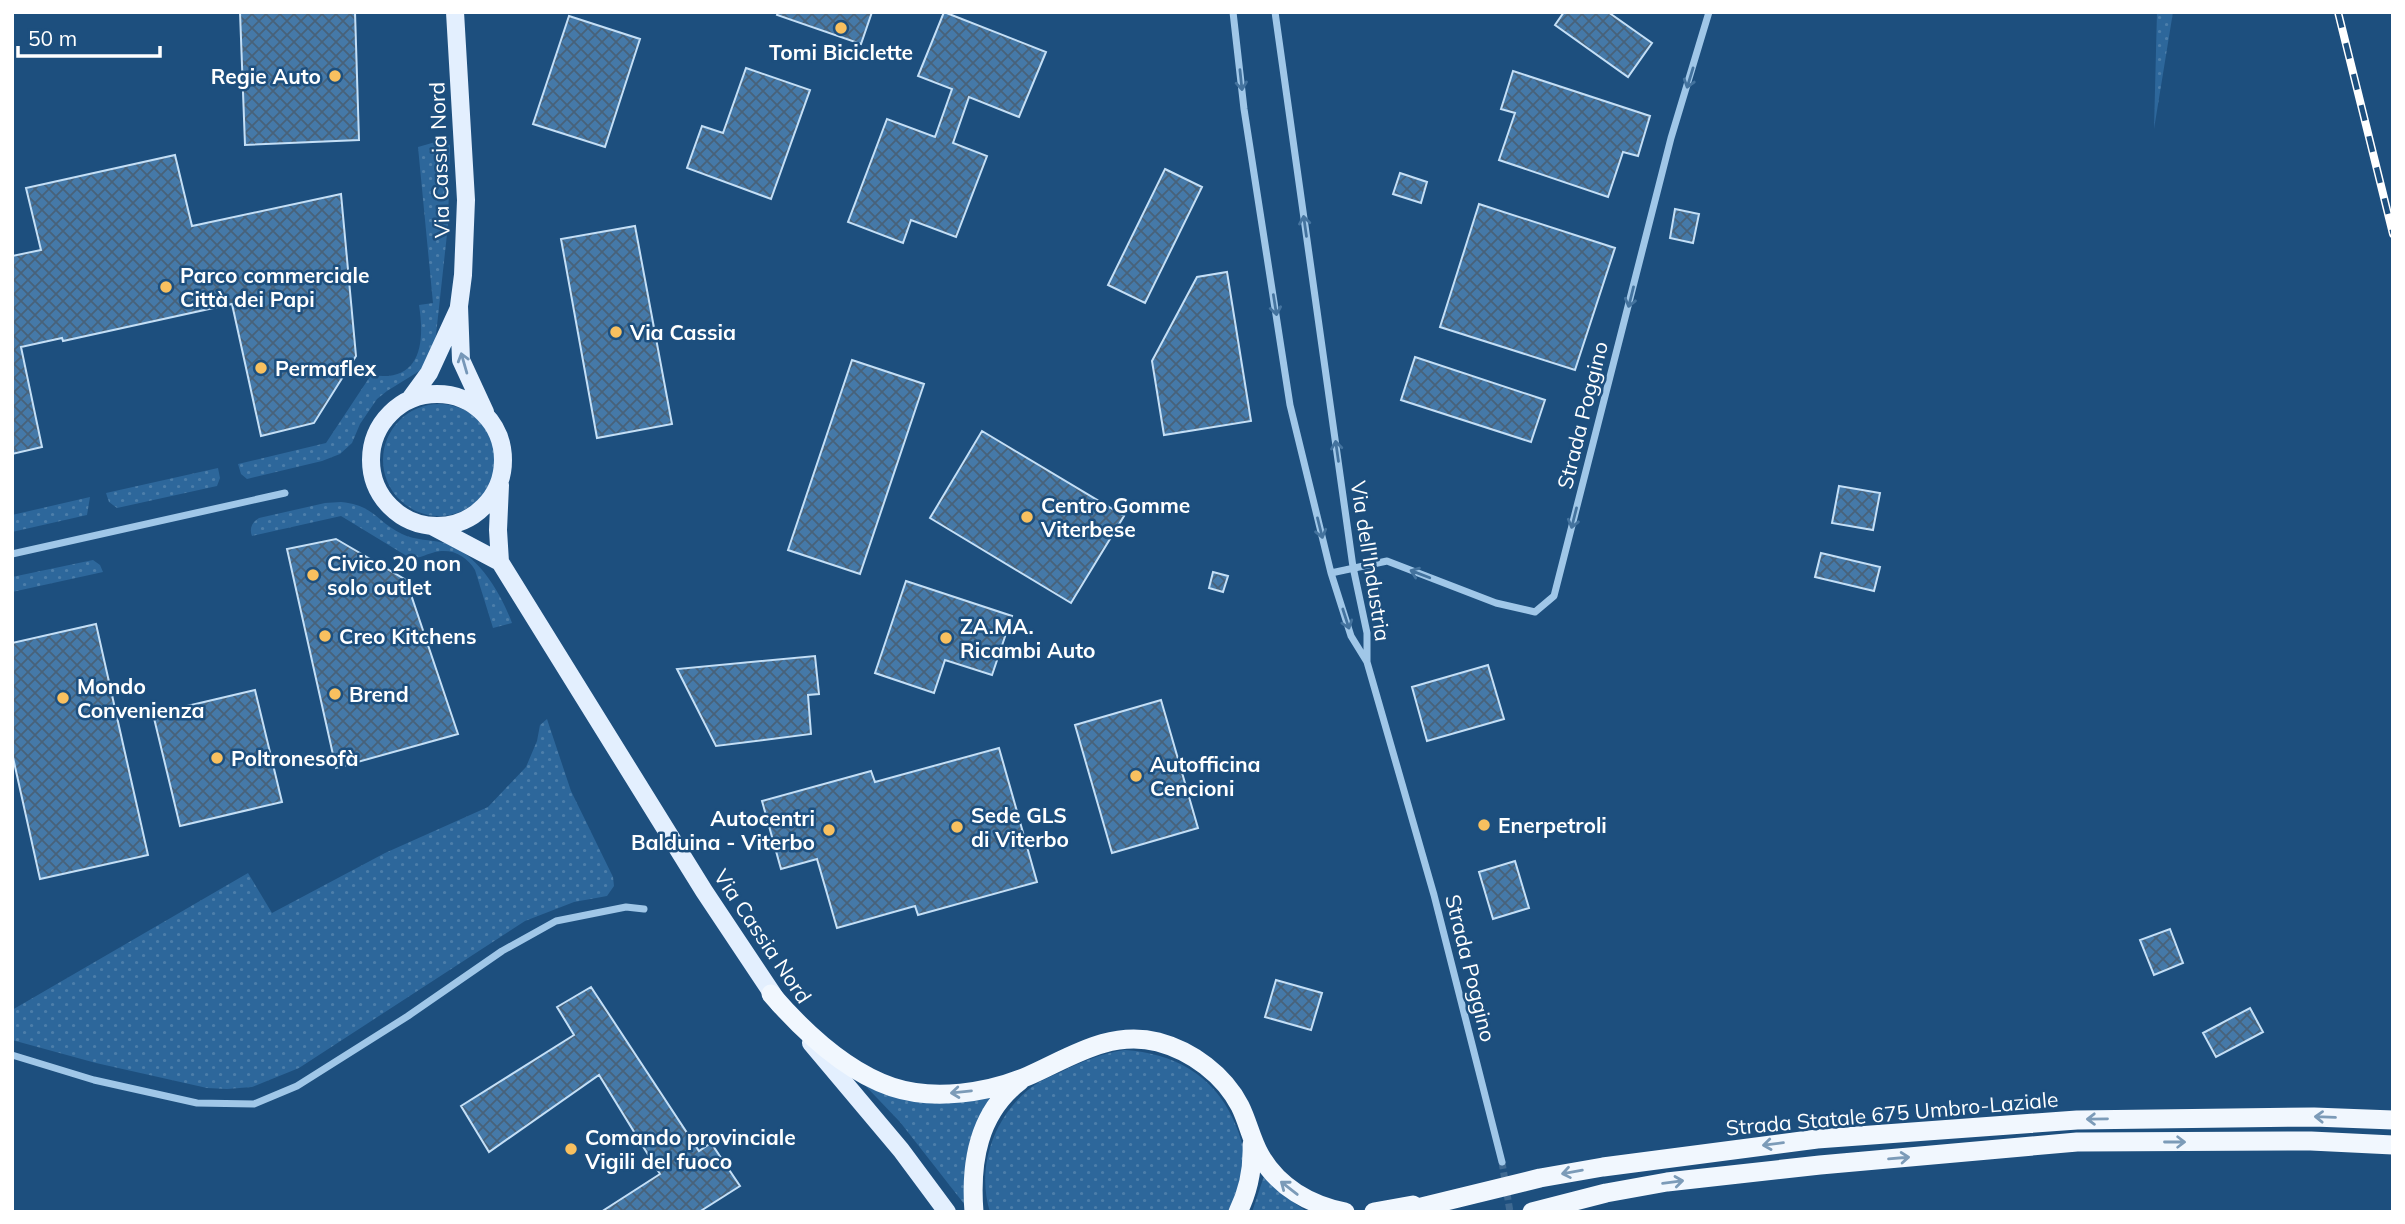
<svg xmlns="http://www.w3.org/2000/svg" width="2405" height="1224" font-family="Mulish,sans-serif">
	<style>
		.green { fill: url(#green-dots) }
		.building { fill: url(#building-cross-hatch); stroke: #c4dff6; stroke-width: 2 }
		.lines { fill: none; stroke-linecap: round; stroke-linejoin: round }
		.minor-tunnel { stroke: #3f6991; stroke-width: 7; stroke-dasharray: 7 3.5; stroke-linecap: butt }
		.minor { stroke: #a0c7e8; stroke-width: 7 }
		.primary { stroke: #e3effe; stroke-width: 18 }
		.trunk { stroke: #f1f7fe; stroke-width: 19 }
		.rail-casing { stroke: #fff; stroke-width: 8 }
		.rail { stroke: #1d4f7e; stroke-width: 5; stroke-dasharray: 16; stroke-linecap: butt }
		.oneway { stroke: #44739e }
		.oneway2 { stroke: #7697b8 }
		.oneway3 { stroke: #7c9bb8 }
		.poi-dot { fill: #f8c05f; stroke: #1d4f7e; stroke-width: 2.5 }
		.labels { text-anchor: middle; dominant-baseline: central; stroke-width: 5; stroke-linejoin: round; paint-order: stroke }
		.poi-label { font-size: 21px; font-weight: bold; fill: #fff; stroke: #1d4f7e; text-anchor: start }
		.street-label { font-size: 21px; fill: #fff; stroke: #1d4f7e }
	</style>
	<defs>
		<pattern id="green-dots" width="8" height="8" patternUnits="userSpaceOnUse" patternTransform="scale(1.75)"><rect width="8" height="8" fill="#2d679b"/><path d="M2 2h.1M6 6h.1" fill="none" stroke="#4c7eaa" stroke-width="1.8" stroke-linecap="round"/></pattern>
		<pattern id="building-cross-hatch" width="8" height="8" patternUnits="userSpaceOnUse" patternTransform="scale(1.75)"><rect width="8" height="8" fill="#4579a8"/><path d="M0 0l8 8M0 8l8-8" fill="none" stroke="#48627a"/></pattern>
	</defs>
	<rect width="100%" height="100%" fill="#1d4f7e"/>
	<path class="green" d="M 2157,12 L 2173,12 L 2154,129 Z
		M 439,141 L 450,145 L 448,225 L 435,344 L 421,370 L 387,391 L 377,399 L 360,424 L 352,443 L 340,454 L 322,461 L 247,479 L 241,474 L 238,464 L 326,443 L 371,375 C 421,383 425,343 419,305 L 433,303 L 418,147 Z
		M383 460a56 56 0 1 1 112 0a56 56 0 1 1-112 0Z
		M 218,468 L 220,478 L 217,486 L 117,508 L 109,502 L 106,493 Z
		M 90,497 L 87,515 L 12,532 L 12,515 Z
		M 341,502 C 374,505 377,522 402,534 C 416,541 430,539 444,543 C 477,552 501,593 512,623 L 493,628 L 475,570 C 466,555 450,547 432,553 C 424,555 419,559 410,558 L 341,516 L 252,536 C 249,529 252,522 259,518 L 325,503 Z
		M 93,560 L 100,565 L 103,572 L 12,592 L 12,577 Z
		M 547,719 L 571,791 L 613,877 L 614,886 L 607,896 L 574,902 L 525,921 L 299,1068 L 252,1087 L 227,1089 L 207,1088 L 96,1063 L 12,1040 L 12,1010 L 248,873 L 272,913 L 385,853 L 488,807 L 526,767 L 537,741 L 540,725 Z
		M 1125,1050 C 1172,1053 1213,1074 1233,1119 C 1238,1130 1243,1143 1244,1155 C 1245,1174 1237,1195 1228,1212 L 990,1212 C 976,1167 994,1118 1029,1089 C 1039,1081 1052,1076 1063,1071 C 1083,1061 1103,1053 1125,1050 Z
		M 856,1076 L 873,1087 L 997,1091 C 967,1133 963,1154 965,1205 L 900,1122 Z
		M 1264,1176 L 1277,1190 L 1307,1212 L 1252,1212 Z"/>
	<path class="building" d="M 240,12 L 355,12 L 359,140 L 245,145 Z
		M 778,12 L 872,12 L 861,44 L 777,15 Z
		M 944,12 L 1046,52 L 1019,117 L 969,97 L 953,143 L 987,156 L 956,237 L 911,220 L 903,243 L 848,222 L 887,119 L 935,137 L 952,89 L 918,76 Z
		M 1564,12 L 1608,12 L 1652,43 L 1628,77 L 1555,25 Z
		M 569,16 L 640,39 L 605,147 L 533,124 Z
		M 746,68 L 810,90 L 771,199 L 687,168 L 702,126 L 723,133 Z
		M 1513,71 L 1650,116 L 1638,156 L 1623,152 L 1608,197 L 1499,160 L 1515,113 L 1501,109 Z
		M 175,155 L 192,226 L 341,194 L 356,356 L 314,423 L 261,436 L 232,304 L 63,341 L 62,338 L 21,347 L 42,447 L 12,454 L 12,256 L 41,250 L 26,188 Z
		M 1165,169 L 1202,187 L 1145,303 L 1108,285 Z
		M 1400,173 L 1427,182 L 1421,203 L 1393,194 Z
		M 1479,204 L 1615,248 L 1575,370 L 1440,327 Z
		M 1675,209 L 1699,214 L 1693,243 L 1670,238 Z
		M 635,226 L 672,424 L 597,438 L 561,239 Z
		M 1227,272 L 1251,421 L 1164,435 L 1152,361 L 1197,277 Z
		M 1415,357 L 1545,400 L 1531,442 L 1401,400 Z
		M 852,360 L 924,384 L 860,574 L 788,550 Z
		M 982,431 L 1124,516 L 1071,603 L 930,518 Z
		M 1839,486 L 1880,493 L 1873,530 L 1832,523 Z
		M 336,539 L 406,580 L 458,734 L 336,768 L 287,549 Z
		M 1821,553 L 1880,567 L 1874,591 L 1815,577 Z
		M 1213,572 L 1228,576 L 1223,592 L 1209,588 Z
		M 906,581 L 1012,616 L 992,675 L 945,660 L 934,693 L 875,673 Z
		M 96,624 L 148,855 L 40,879 L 12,753 L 12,643 Z
		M 815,656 L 819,694 L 808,695 L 811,734 L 716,746 L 677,669 Z
		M 1488,665 L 1504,719 L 1427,741 L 1412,687 Z
		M 255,690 L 282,802 L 180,826 L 153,714 Z
		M 1161,700 L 1198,828 L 1112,853 L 1075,725 Z
		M 999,748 L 1037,882 L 918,915 L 915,906 L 837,928 L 817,859 L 781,869 L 762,801 L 871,771 L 875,782 Z
		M 1515,861 L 1529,908 L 1493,919 L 1479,872 Z
		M 2170,929 L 2183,963 L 2154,975 L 2140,940 Z
		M 1276,980 L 1322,993 L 1311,1030 L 1265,1017 Z
		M 591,987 L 699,1151 L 711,1143 L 740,1186 L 699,1212 L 601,1212 L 660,1174 L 599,1075 L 489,1152 L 461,1106 L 574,1035 L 557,1007 Z
		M 2250,1008 L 2263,1032 L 2216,1057 L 2203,1033 Z"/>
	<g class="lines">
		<path class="minor-tunnel" d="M 1502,1162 L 1510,1212"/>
		<path class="minor" d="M 1233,12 L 1244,109 L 1290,405 L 1331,573 L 1351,636 L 1367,662 L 1434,895 L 1502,1162
			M 1275,12 L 1353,567 L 1367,633 L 1367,662
			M 12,554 L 285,493
			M 1331,573 L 1387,561 L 1496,603 L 1535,612 L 1554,596 L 1671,138 L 1709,12
			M 12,1055 L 94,1080 L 197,1103 L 254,1104 L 297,1086 L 408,1016 L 502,951 L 556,921 L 626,907 L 644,909"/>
		<path class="primary" d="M 455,12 L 466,200 L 463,275 L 459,306 L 461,360 L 485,412
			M371 460a66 66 0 1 1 132 0a66 66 0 1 1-132 0Z
			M 410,399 L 429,373 L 458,310
			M 432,526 L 500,562 L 704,891 L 780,1005
			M 500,562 L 498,530 L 500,485
			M 811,1043 L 901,1150 L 947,1212"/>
		<path class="trunk" d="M 771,994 C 803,1031 845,1071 892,1087 C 934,1101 988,1093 1028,1076 C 1071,1057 1109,1030 1158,1042 C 1192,1051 1224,1075 1240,1106 C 1248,1122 1251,1139 1260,1155 C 1278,1187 1310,1205 1345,1212
			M 974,1212 C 970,1162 978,1113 1020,1081
			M 1238,1212 C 1249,1190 1253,1168 1252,1144
			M 1374,1212 L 1413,1205
			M 1401,1212 L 1540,1178 L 1603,1167 L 1817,1139 L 2077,1120 L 2314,1117 L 2393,1120
			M 1532,1212 L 1606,1193 L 1667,1182 L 1820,1165 L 2077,1142 L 2311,1141 L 2393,1145"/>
		<defs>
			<path id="rail" d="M 2338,12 L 2393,234"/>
		</defs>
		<use href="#rail" class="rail-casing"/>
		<use href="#rail" class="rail"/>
	</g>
	<defs><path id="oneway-shaft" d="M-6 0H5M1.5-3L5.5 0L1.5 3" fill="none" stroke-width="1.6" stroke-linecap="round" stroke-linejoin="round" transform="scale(1.75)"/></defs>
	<g class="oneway">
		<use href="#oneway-shaft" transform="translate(1690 78) rotate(107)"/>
		<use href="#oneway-shaft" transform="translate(1241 80) rotate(84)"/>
		<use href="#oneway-shaft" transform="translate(1305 226) rotate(-98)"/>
		<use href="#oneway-shaft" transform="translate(1631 297) rotate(104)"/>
		<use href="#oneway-shaft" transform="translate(1275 305) rotate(81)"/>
		<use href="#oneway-shaft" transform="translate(1337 451) rotate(-98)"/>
		<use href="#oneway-shaft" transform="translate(1574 518) rotate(104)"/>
		<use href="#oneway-shaft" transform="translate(1320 528) rotate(76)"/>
		<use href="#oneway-shaft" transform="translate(1420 574) rotate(-159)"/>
		<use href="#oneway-shaft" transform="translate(1346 619) rotate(72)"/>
	</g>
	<use class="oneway2" href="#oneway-shaft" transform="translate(464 363) rotate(-106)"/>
	<g class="oneway3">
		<use href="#oneway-shaft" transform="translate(961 1092) rotate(174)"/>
		<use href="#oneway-shaft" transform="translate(2325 1117) rotate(-178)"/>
		<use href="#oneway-shaft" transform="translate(2097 1119) rotate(179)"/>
		<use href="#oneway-shaft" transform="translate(2175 1142)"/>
		<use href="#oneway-shaft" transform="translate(1773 1144) rotate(173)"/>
		<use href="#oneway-shaft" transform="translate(1899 1158) rotate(-5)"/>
		<use href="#oneway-shaft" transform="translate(1572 1172) rotate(170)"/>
		<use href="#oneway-shaft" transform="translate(1673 1182) rotate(-7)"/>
		<use href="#oneway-shaft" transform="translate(1289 1188) rotate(-142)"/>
	</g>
	<g class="poi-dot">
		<circle cx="841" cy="28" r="7"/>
		<circle cx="335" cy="76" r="7"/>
		<circle cx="166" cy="287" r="7"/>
		<circle cx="616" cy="332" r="7"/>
		<circle cx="261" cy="368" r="7"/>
		<circle cx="1027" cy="517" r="7"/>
		<circle cx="313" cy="575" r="7"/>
		<circle cx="325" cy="636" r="7"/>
		<circle cx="946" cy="638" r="7"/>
		<circle cx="335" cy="694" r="7"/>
		<circle cx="63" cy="698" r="7"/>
		<circle cx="217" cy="758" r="7"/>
		<circle cx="1136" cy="776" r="7"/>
		<circle cx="1484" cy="825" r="7"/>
		<circle cx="957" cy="827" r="7"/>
		<circle cx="829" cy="830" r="7"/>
		<circle cx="571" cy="1149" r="7"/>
	</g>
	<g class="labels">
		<g class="poi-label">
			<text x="841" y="52" text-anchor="middle">Tomi Biciclette</text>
			<text x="321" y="76" text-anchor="end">Regie Auto</text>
			<text x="180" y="275">Parco commerciale<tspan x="180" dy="24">Città dei Papi</tspan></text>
			<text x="630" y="332">Via Cassia</text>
			<text x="275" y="368">Permaflex</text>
			<text x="1041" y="505">Centro Gomme<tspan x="1041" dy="24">Viterbese</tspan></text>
			<text x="327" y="563">Civico 20 non<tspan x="327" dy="24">solo outlet</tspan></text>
			<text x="960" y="626">ZA.MA.<tspan x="960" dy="24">Ricambi Auto</tspan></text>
			<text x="339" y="636">Creo Kitchens</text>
			<text x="77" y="686">Mondo<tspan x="77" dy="24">Convenienza</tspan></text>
			<text x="349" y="694">Brend</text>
			<text x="231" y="758">Poltronesofà</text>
			<text x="1150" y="764">Autofficina<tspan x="1150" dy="24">Cencioni</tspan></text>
			<text x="971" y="815">Sede GLS<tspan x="971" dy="24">di Viterbo</tspan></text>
			<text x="815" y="818" text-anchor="end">Autocentri<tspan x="815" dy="24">Balduina - Viterbo</tspan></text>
			<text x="1498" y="825">Enerpetroli</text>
			<text x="585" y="1137">Comando provinciale<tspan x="585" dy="24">Vigili del fuoco</tspan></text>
		</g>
		<g class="street-label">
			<text transform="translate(439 160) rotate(-92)">Via Cassia Nord</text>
			<text transform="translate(1582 415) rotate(-76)">Strada Poggino</text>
			<text transform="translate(1371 561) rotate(81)">Via dell'Industria</text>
			<text transform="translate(763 936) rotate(56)">Via Cassia Nord</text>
			<text transform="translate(1471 968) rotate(76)">Strada Poggino</text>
			<text transform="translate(1892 1113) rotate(-5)">Strada Statale 675 Umbro-Laziale</text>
		</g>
	</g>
	<rect width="2405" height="1224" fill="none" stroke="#ffffff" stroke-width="28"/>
	<path d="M18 46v10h142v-10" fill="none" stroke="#ffffff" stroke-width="3.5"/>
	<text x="28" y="46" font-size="21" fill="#ffffff" stroke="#1d4f7e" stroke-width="5" paint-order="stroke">50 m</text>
</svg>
